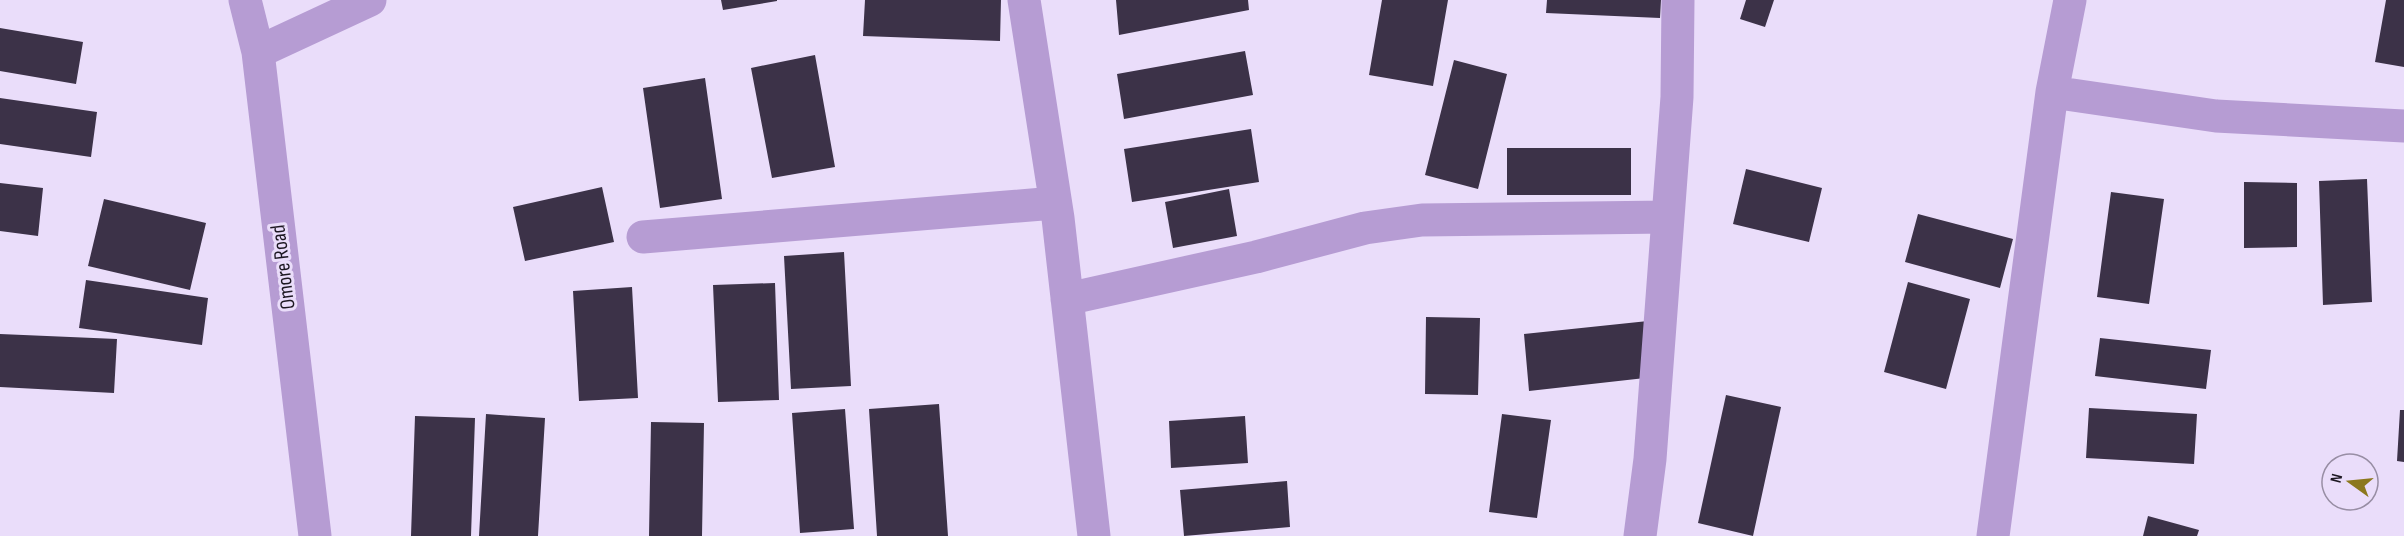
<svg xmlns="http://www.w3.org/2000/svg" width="2404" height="536" font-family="'Sofia Sans Condensed',sans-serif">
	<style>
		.building { fill: #3c3248 }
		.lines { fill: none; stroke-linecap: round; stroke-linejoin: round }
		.minor { stroke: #b69cd3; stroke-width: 33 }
		.labels { text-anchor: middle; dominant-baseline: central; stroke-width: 6; stroke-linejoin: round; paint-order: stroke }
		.street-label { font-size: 21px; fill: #1d1822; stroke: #eaddfa }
	</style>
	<rect width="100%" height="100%" fill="#eaddfa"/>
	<path class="building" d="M 721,0 L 777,0 L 777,1 L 723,10 Z
		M 865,0 L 1001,0 L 1000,41 L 863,36 Z
		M 1116,0 L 1248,0 L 1249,10 L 1119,35 Z
		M 1382,0 L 1448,0 L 1433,86 L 1369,75 Z
		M 1547,0 L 1661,0 L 1660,18 L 1546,13 Z
		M 1746,0 L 1774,0 L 1765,27 L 1740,19 Z
		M 2386,0 L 2404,0 L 2404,67 L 2375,62 Z
		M 0,28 L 83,42 L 76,84 L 0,71 Z
		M 1245,51 L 1253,95 L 1124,119 L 1117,74 Z
		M 815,55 L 835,167 L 772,178 L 751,68 Z
		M 1454,60 L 1507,74 L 1478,189 L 1425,175 Z
		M 705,78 L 722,199 L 660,208 L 643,88 Z
		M 0,98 L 97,112 L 91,157 L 0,144 Z
		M 1251,129 L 1259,182 L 1132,202 L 1124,149 Z
		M 1507,148 L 1631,148 L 1631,195 L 1507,195 Z
		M 1746,169 L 1822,188 L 1809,242 L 1733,224 Z
		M 2367,179 L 2372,302 L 2323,305 L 2319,181 Z
		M 2244,182 L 2297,183 L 2297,247 L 2244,248 Z
		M 0,183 L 43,188 L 38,236 L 0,231 Z
		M 602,187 L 614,242 L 525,261 L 513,207 Z
		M 1229,189 L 1237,236 L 1173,248 L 1165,202 Z
		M 2111,192 L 2164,199 L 2149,304 L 2097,297 Z
		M 104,199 L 206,223 L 190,290 L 88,266 Z
		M 1918,214 L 2013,239 L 2000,288 L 1905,262 Z
		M 844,252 L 851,386 L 791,389 L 784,256 Z
		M 86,280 L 208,298 L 202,345 L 79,328 Z
		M 1908,282 L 1970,299 L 1946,389 L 1884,372 Z
		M 775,283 L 779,400 L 718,402 L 713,285 Z
		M 632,287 L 638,398 L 579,401 L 573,291 Z
		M 1426,317 L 1480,318 L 1478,395 L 1425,394 Z
		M 1648,321 L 1654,377 L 1529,391 L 1524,334 Z
		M 0,334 L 117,339 L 114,393 L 0,387 Z
		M 2100,338 L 2211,350 L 2206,389 L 2095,376 Z
		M 1726,395 L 1781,407 L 1753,536 L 1698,523 Z
		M 939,404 L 948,536 L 877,536 L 869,409 Z
		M 2089,408 L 2197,414 L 2194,464 L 2086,458 Z
		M 845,409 L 854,529 L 800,533 L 792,413 Z
		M 2400,410 L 2404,410 L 2404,462 L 2397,461 Z
		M 486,414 L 545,418 L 538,536 L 479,536 Z
		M 1502,414 L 1551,420 L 1537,518 L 1489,512 Z
		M 415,416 L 475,418 L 471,536 L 411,536 Z
		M 1245,416 L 1248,463 L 1171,468 L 1169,421 Z
		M 651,422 L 704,423 L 702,536 L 649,536 Z
		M 1287,481 L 1290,527 L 1184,536 L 1180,490 Z
		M 2148,516 L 2199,530 L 2197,536 L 2143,536 Z"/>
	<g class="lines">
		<path class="minor" d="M 245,0 L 258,52 L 315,536
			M 1024,0 L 1058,218 L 1094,536
			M 258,52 L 370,0
			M 2052,92 L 2216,116 L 2404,126
			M 643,237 L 1055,203
			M 1067,299 L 1256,257 L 1365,228 L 1422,220 L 1668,217
			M 1640,536 L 1650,459 L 1677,97 L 1678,0
			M 1993,536 L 2052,92 L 2070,0"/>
	</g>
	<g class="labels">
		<g class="street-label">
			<text transform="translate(283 267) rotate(-97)">Omore Road</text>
		</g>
	</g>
	<g transform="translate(2350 482) rotate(285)"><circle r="28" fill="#eaddfa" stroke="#988ea4" stroke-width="1.5"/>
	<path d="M0-4.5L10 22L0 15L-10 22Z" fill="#8c781d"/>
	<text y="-9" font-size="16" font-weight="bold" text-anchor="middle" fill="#1d1822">N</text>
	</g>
</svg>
